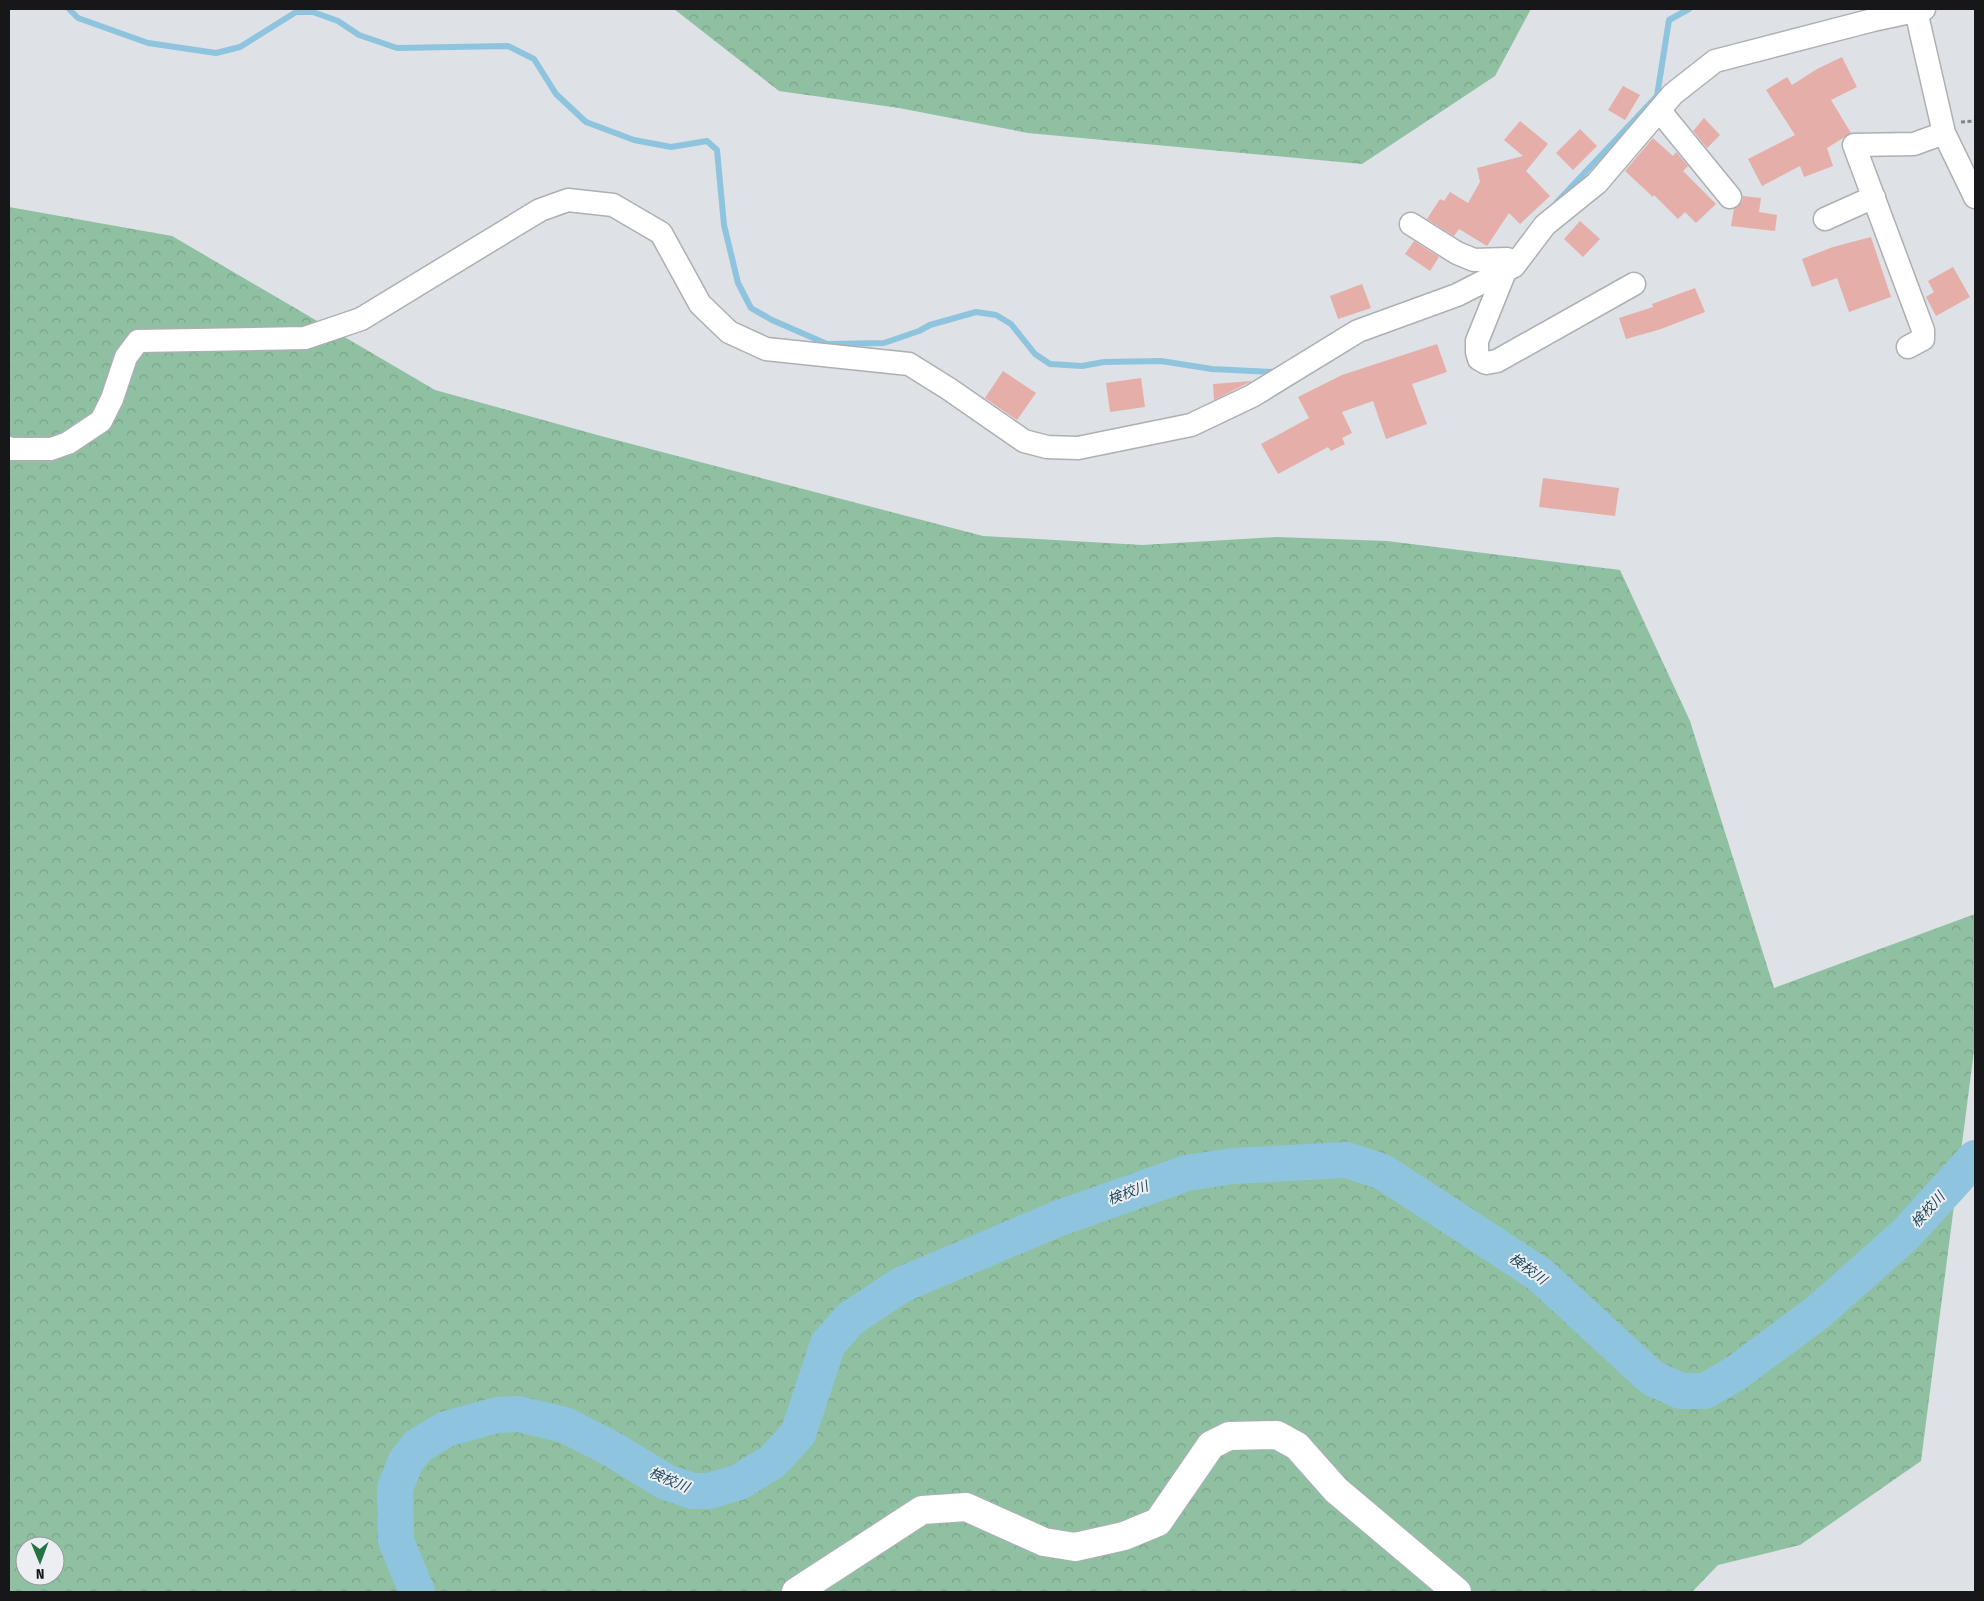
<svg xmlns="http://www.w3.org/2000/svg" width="1984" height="1601" font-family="'Fira Sans Condensed','Noto Sans JP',sans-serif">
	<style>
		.forest { fill: url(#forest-crowns); fill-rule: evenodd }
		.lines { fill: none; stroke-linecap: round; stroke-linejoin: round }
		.stream { stroke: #8fc4de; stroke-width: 6 }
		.river { stroke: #8fc4de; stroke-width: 36 }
		.building { fill: #e6aea8 }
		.minor-casing { stroke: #adafb3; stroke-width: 25 }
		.tertiary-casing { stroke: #adafb3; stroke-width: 30 }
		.path { stroke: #838588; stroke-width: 3; stroke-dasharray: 4 2.5; stroke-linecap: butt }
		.minor { stroke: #fff; stroke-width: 22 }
		.tertiary { stroke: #fff; stroke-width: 28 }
		.labels { text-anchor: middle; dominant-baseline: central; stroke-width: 4; stroke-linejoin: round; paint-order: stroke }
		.water-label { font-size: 14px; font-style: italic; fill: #1c475b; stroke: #eceef2 }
	</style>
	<defs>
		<pattern id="forest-crowns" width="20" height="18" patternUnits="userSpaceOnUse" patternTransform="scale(1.25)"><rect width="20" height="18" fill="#8fc0a2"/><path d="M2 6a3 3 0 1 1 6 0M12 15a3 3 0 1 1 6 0" fill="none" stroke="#7ba48b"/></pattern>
	</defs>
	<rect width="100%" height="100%" fill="#dee1e5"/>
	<path class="forest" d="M 674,9 L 1531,9 L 1495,76 L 1362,164 L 1028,133 L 899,108 L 779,91 Z
		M 9,207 L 172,236 L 435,390 L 601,436 L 983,536 L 1142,545 L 1277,537 L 1387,541 L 1620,570 L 1690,721 L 1774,988 L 1975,914 L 1975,1043 L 1921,1461 L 1800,1545 L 1718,1565 L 1692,1592 L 9,1592 ZM 25,1546 L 55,1546 L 55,1576 L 25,1576 Z"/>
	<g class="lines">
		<path class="stream" d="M 69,9 L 78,18 L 148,43 L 216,53 L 240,47 L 296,12 L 313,12 L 338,21 L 359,35 L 397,48 L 508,46 L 534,59 L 556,94 L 586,122 L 634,140 L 671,147 L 707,141 L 717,150 L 724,225 L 738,283 L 751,308 L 772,320 L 827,344 L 884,343 L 919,331 L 930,325 L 976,312 L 996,315 L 1011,324 L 1035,354 L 1050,364 L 1082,366 L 1104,362 L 1161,361 L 1212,369 L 1274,372 L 1278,370
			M 1557,202 L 1657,96 L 1669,20 L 1689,9"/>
		<path class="river" d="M 417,1592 L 396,1541 L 395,1488 L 406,1461 L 418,1446 L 446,1429 L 497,1415 L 518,1414 L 565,1425 L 610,1448 L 666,1482 L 692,1491 L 709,1491 L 739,1482 L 772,1462 L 798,1434 L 828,1344 L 850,1319 L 901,1285 L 1057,1219 L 1187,1173 L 1232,1166 L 1347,1160 L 1383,1172 L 1539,1274 L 1652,1378 L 1681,1391 L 1705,1391 L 1736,1373 L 1817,1313 L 1906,1234 L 1975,1158"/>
	</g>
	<path class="building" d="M 1842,57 L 1857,87 L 1831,100 L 1851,133 L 1827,148 L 1833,166 L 1804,177 L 1800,166 L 1762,186 L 1748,159 L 1795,135 L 1766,90 L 1787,77 L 1792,85 L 1817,69 Z
		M 1623,86 L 1640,95 L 1625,120 L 1608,110 Z
		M 1704,118 L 1720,135 L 1707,148 L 1693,131 Z
		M 1520,121 L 1548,144 L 1526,171 L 1550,196 L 1520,224 L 1509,213 L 1487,246 L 1459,229 L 1454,236 L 1427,219 L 1440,199 L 1444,201 L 1450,192 L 1468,203 L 1480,182 L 1477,168 L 1523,156 L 1504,140 Z
		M 1580,129 L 1597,146 L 1573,170 L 1556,153 Z
		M 1653,138 L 1673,156 L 1676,152 L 1688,166 L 1683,171 L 1716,204 L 1696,223 L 1685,212 L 1678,219 L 1654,195 L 1653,197 L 1625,171 Z
		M 1743,196 L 1761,198 L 1759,212 L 1777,215 L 1775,231 L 1731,226 L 1734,209 L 1742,202 Z
		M 1580,221 L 1600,239 L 1583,257 L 1564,239 Z
		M 1871,237 L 1891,297 L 1849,312 L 1837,278 L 1812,287 L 1802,259 L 1833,247 Z
		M 1414,241 L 1439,257 L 1430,271 L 1405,254 Z
		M 1953,267 L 1970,297 L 1936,316 L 1926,297 L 1934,292 L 1928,281 Z
		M 1362,284 L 1371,308 L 1338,319 L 1330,296 Z
		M 1695,288 L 1705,312 L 1661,329 L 1626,339 L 1619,318 L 1653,307 L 1652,304 Z
		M 1437,344 L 1447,372 L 1412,384 L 1427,424 L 1386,439 L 1373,401 L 1342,412 L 1352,433 L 1342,438 L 1345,444 L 1331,451 L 1328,447 L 1278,474 L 1261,444 L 1309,418 L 1298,397 L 1342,375 Z
		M 1003,371 L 1036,393 L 1017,420 L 985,398 Z
		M 1141,378 L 1145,407 L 1110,412 L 1106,383 Z
		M 1252,381 L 1214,400 L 1213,384 Z
		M 1543,478 L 1619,488 L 1615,516 L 1539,507 Z"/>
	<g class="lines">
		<defs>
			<path id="minor" d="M 1916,11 L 1944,133 L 1975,197
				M 1659,110 L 1730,197
				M 1825,219 L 1874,197
				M 1411,224 L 1457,253 L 1474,260 L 1507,259 L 1514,266
				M 1506,269 L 1477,341 L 1477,352 L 1479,359 L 1486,363 L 1497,361 L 1634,284
				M 1908,347 L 1923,339 L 1923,330 L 1854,145 L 1914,144 L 1944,133
				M 9,448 L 11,449 L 51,449 L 68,443 L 101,421 L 112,399 L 126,357 L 138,341 L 305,338 L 361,319 L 540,210 L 568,200 L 613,205 L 661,233 L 700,304 L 729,332 L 766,349 L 909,364 L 949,389 L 1024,441 L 1047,447 L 1078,448 L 1191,425 L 1252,396 L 1358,331 L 1457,295 L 1514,266 L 1545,225 L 1597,183 L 1673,94 L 1715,61 L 1873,20 L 1924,9"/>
			<path id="tertiary" d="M 796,1592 L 922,1510 L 966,1507 L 1044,1542 L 1075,1547 L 1124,1536 L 1158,1522 L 1211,1445 L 1229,1436 L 1277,1435 L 1297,1446 L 1336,1490 L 1457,1592"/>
		</defs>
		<use href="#minor" class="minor-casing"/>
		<use href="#tertiary" class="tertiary-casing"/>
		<path class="path" d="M 1961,122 L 1975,121"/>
		<use href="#minor" class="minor"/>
		<use href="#tertiary" class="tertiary"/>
	</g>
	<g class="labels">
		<g class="water-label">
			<text transform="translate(1128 1193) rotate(-20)">検校川</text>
			<text transform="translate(1928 1210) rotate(-48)">検校川</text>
			<text transform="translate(1528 1269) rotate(36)">検校川</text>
			<text transform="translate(669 1480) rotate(23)">検校川</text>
		</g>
	</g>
	<rect width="1984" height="1601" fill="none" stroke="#171719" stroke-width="20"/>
	<g transform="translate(40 1561) rotate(179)"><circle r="24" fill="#eceef2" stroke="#97989b"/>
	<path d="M0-4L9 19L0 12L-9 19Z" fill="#257343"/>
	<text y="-8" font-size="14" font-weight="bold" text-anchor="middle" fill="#171719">N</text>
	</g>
</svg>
